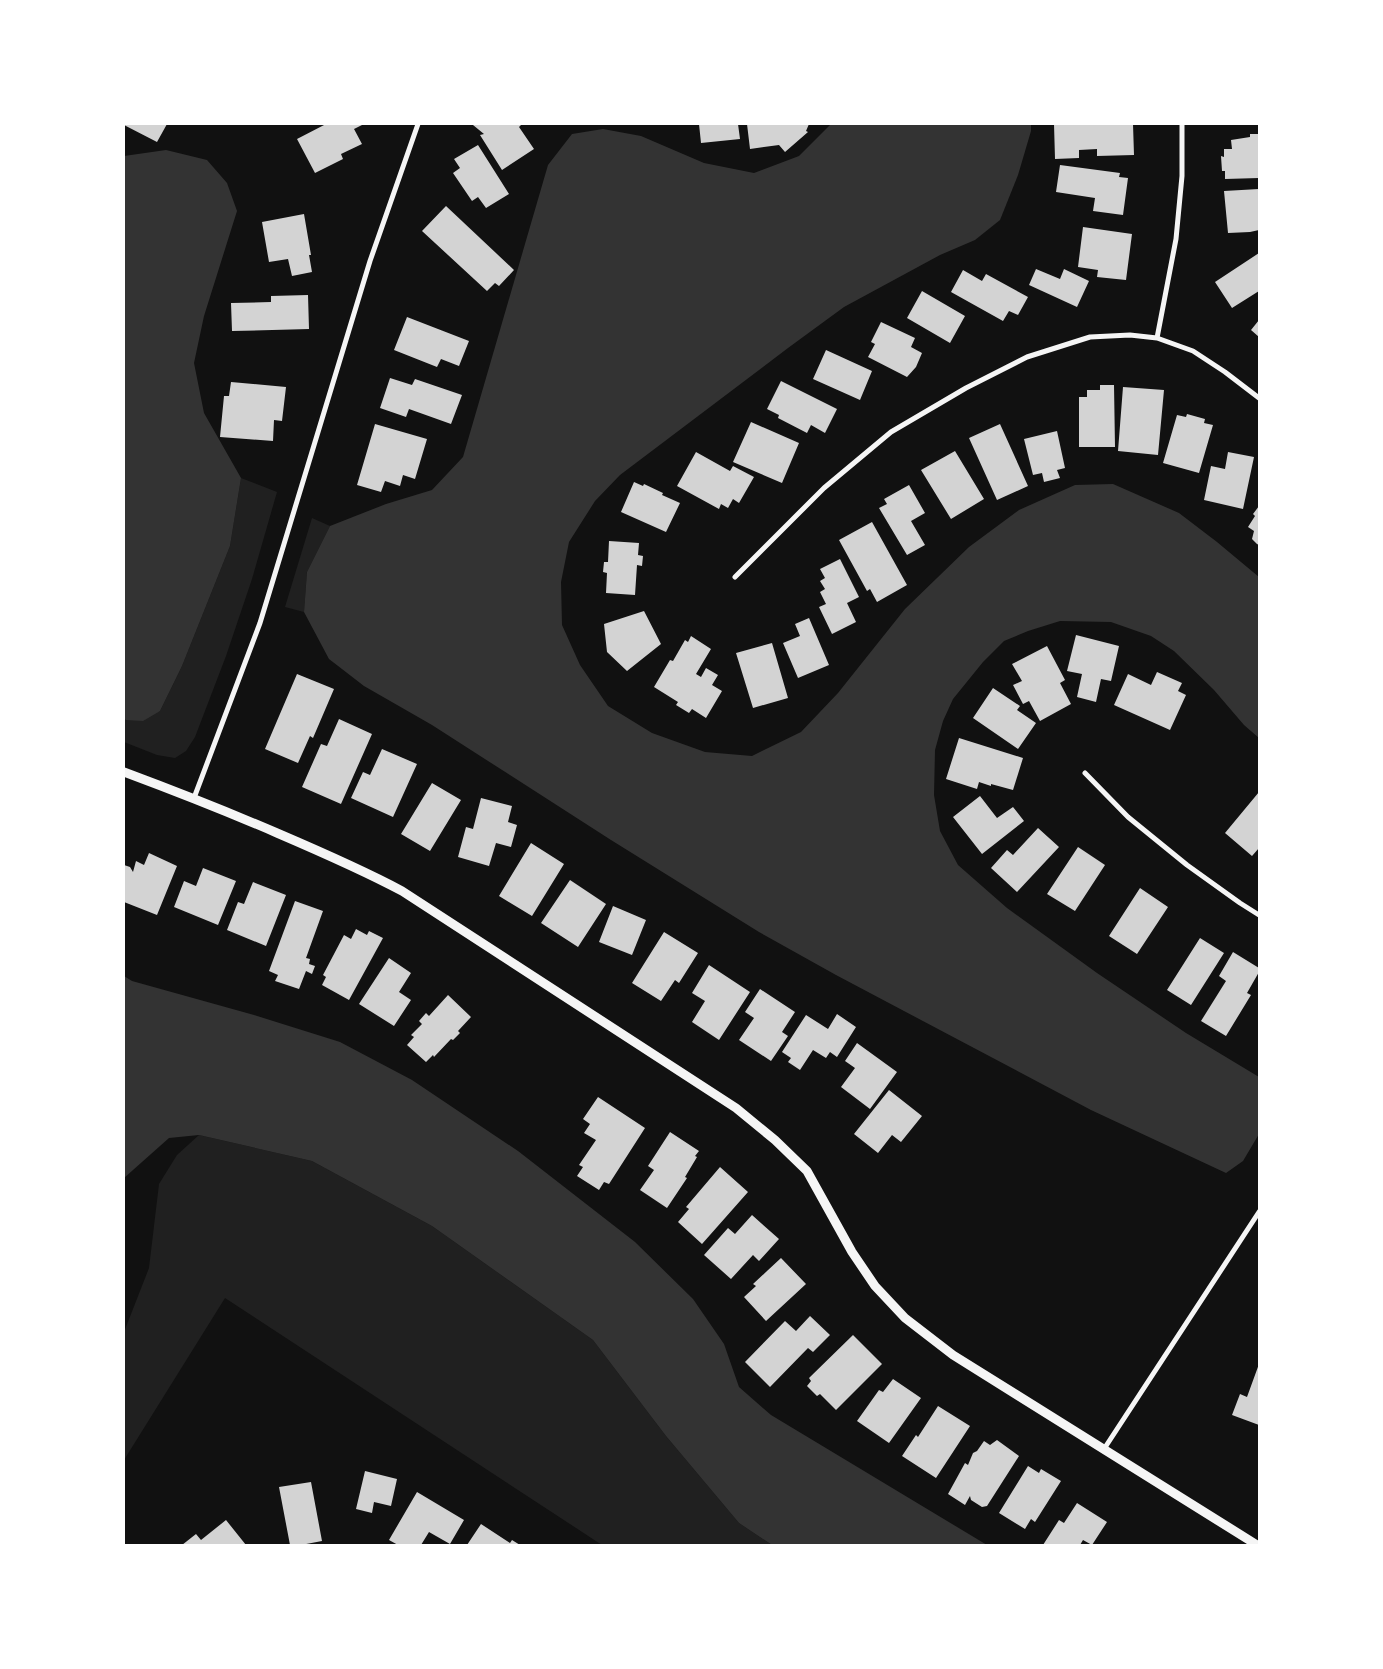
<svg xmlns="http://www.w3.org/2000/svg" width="1383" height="1669" font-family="'Open Sans',sans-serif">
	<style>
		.green { fill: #202020 }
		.water { fill: #333 }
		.building { fill: #d3d3d3 }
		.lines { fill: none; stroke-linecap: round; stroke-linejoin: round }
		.minor { stroke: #f5f5f5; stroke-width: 5 }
		.tertiary { stroke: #f5f5f5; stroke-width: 9 }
	</style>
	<rect width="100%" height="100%" fill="#111"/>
	<path class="green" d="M 241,478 L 277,492 L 252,579 L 226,656 L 195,737 L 186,751 L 175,758 L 157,755 L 124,742 L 124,719 L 126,720 L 160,711 L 182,666 L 230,546 Z
		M 312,518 L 330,526 L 307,572 L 304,612 L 285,607 Z
		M 199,1135 L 312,1161 L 432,1226 L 593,1340 L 666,1436 L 739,1523 L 772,1545 L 602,1545 L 225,1298 L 124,1460 L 124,1332 L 149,1268 L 159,1184 L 177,1155 Z"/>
	<path class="water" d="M 831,124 L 1031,124 L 1031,131 L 1018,175 L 1000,220 L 975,240 L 940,255 L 844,307 L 788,348 L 620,475 L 595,501 L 569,542 L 561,582 L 562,625 L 580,665 L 608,706 L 652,733 L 705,752 L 752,756 L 801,732 L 838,693 L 905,609 L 969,547 L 1019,510 L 1075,485 L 1113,484 L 1179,513 L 1217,542 L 1259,577 L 1259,738 L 1244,725 L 1214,690 L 1174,651 L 1151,636 L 1111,622 L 1060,621 L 1028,631 L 1004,641 L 983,662 L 953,699 L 943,721 L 935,750 L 934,795 L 940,831 L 958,865 L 1007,908 L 1097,973 L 1186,1033 L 1259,1077 L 1259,1134 L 1243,1161 L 1226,1173 L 1091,1110 L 836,975 L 759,932 L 611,840 L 432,725 L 364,686 L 329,659 L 304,612 L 307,572 L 330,526 L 386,504 L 432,490 L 463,457 L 548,165 L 572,134 L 603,129 L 641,136 L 704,163 L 754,173 L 799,156 Z
		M 166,150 L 207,160 L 227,183 L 237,211 L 204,316 L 194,363 L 204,413 L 241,478 L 230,546 L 182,666 L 160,711 L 143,721 L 126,720 L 124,719 L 124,156 Z
		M 124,976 L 132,981 L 254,1015 L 340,1042 L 412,1080 L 518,1151 L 635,1242 L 693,1299 L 724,1344 L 739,1387 L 771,1415 L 987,1545 L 772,1545 L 739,1523 L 666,1436 L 593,1340 L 432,1226 L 312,1161 L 199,1135 L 169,1138 L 124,1178 Z"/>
	<path class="building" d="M 125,124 L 167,124 L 157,142 L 124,125 Z
		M 326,124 L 364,124 L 354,129 L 362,144 L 341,154 L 343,159 L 315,173 L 297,139 Z
		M 474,124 L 519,124 L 521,125 L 519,127 L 534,149 L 502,170 L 480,135 L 484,134 L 473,125 Z
		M 699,124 L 738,124 L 740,139 L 701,143 Z
		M 747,124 L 809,124 L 806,131 L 808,132 L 785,152 L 779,145 L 750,149 Z
		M 1054,124 L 1133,124 L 1134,155 L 1097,156 L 1097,149 L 1079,150 L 1079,158 L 1055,159 Z
		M 1250,134 L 1259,134 L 1259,178 L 1225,179 L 1225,171 L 1222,171 L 1221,156 L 1224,157 L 1224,149 L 1232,149 L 1231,140 L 1250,137 Z
		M 478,145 L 509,194 L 486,208 L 478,197 L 472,201 L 453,173 L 460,168 L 454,159 Z
		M 1060,165 L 1120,173 L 1119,177 L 1128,178 L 1123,215 L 1093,211 L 1095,198 L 1056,192 Z
		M 1259,189 L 1259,230 L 1250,232 L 1228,233 L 1224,191 Z
		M 446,206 L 514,270 L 499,286 L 495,283 L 487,291 L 422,231 Z
		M 304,214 L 311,255 L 309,255 L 312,272 L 292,276 L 288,259 L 269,262 L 262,222 Z
		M 1083,227 L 1132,234 L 1126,280 L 1097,277 L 1098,270 L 1078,267 Z
		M 1259,253 L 1259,291 L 1232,308 L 1215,282 Z
		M 1036,269 L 1060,279 L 1064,269 L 1089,281 L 1077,307 L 1029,285 Z
		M 963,270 L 982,281 L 986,274 L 1028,297 L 1018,315 L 1009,311 L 1003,321 L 951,292 Z
		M 922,291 L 965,316 L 950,343 L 907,318 Z
		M 308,295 L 309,329 L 232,331 L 231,303 L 271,302 L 271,296 Z
		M 407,317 L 469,341 L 459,366 L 441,359 L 437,367 L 394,350 Z
		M 1259,320 L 1259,337 L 1251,330 Z
		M 881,322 L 915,338 L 911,347 L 922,353 L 916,367 L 907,377 L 868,357 L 875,344 L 871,342 Z
		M 826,350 L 872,371 L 860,400 L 813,379 Z
		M 390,378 L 412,385 L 415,379 L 462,395 L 451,424 L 409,409 L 406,417 L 380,408 Z
		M 781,381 L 837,409 L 825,433 L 811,425 L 807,433 L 778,418 L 779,415 L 767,409 Z
		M 231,382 L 286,387 L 282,421 L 274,420 L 273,441 L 220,437 L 224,396 L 229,396 Z
		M 1100,385 L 1114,385 L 1115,447 L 1079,447 L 1079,397 L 1087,397 L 1087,390 L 1100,390 Z
		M 1123,387 L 1164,390 L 1158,455 L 1118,451 Z
		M 1187,414 L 1205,419 L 1204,423 L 1213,425 L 1199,473 L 1163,463 L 1177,415 L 1186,417 Z
		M 751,422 L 799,443 L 782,483 L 733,462 Z
		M 375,424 L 427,439 L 415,479 L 403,475 L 400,486 L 385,481 L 381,492 L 357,485 Z
		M 1000,424 L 1028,486 L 997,500 L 969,438 Z
		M 1057,431 L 1065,468 L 1057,470 L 1060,478 L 1044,482 L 1042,473 L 1033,475 L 1024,439 Z
		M 955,451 L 984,499 L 951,519 L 921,470 Z
		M 696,452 L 730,471 L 733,466 L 754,477 L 739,503 L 733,499 L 728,508 L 721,504 L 719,509 L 677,486 Z
		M 1228,452 L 1254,457 L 1243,509 L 1204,500 L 1211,466 L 1225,469 Z
		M 634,482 L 643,486 L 644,484 L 663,493 L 662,495 L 680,503 L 666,532 L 621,512 Z
		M 909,485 L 925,513 L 911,521 L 925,545 L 907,555 L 879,508 L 887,504 L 884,499 Z
		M 1259,506 L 1259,545 L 1257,544 L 1252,539 L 1254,531 L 1248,527 L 1255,516 L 1253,514 Z
		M 872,522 L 907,585 L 877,602 L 870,589 L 867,591 L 839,540 Z
		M 609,541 L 639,543 L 638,555 L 643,556 L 642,566 L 637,565 L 635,595 L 606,593 L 607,573 L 603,572 L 604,562 L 608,562 Z
		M 840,559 L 859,597 L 847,603 L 856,622 L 832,634 L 819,607 L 826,604 L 820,592 L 825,589 L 820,581 L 825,578 L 820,569 Z
		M 644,611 L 661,644 L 627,671 L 607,652 L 604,624 Z
		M 809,618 L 829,665 L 798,678 L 783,643 L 800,636 L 795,624 Z
		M 1076,635 L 1119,646 L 1111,681 L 1101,679 L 1096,702 L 1077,697 L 1082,674 L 1067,671 Z
		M 691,636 L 711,649 L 696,674 L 701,677 L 706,668 L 718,675 L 712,685 L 722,691 L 706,718 L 692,709 L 689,713 L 676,705 L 678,702 L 654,687 L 670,660 L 673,661 L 685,640 L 688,642 Z
		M 772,643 L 788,698 L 753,708 L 736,653 Z
		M 1047,646 L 1065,680 L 1060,683 L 1071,704 L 1040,721 L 1029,701 L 1023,704 L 1013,685 L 1022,681 L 1012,664 Z
		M 1157,672 L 1182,683 L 1178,691 L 1186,695 L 1170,730 L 1114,705 L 1128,674 L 1151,685 Z
		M 297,674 L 334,689 L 313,738 L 310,736 L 298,763 L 265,749 Z
		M 993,688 L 1020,706 L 1017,710 L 1036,723 L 1018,749 L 973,718 Z
		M 339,719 L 372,734 L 341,804 L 302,787 L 321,744 L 327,746 Z
		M 959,738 L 1023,758 L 1013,790 L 991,784 L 991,786 L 979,782 L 977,789 L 946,779 Z
		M 382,749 L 417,764 L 393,817 L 351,798 L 363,772 L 370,775 Z
		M 432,783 L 461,800 L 430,851 L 401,834 Z
		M 1259,792 L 1259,848 L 1252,856 L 1225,833 Z
		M 980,796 L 997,818 L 1013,807 L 1024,821 L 982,854 L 953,817 Z
		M 481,798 L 512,806 L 508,822 L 517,825 L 511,847 L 496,843 L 489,866 L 458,857 L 466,827 L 473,829 Z
		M 1038,828 L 1059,847 L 1017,892 L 991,868 L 1007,850 L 1013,855 Z
		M 531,843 L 564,864 L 532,916 L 499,896 Z
		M 1078,847 L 1105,865 L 1075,911 L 1047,894 Z
		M 149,853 L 177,866 L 157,915 L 124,902 L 124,865 L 130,867 L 133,872 L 136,861 L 144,865 Z
		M 203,868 L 236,881 L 218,925 L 174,907 L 184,881 L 196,886 Z
		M 570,880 L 606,904 L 578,947 L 541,923 Z
		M 253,882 L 286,895 L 266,946 L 227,930 L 238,902 L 244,904 Z
		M 1140,888 L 1168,907 L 1137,954 L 1109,936 Z
		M 295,901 L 323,911 L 306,958 L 310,959 L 309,964 L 315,966 L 312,974 L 306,971 L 299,989 L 275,981 L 278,975 L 269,971 Z
		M 613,906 L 646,920 L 632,955 L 599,942 Z
		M 356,929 L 367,935 L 369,931 L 383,938 L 349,1000 L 322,985 L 326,977 L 323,975 L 344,935 L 351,939 Z
		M 664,932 L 698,953 L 679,983 L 675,980 L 661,1001 L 632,983 Z
		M 1200,938 L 1224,953 L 1191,1005 L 1167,990 Z
		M 1233,952 L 1259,968 L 1259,972 L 1247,993 L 1251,995 L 1226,1036 L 1201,1021 L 1226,981 L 1219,976 Z
		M 389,958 L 411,973 L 399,992 L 411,1000 L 394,1026 L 359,1004 Z
		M 709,965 L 750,992 L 719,1040 L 692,1022 L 705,1001 L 692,993 Z
		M 760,989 L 795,1012 L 782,1032 L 788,1036 L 771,1061 L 739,1040 L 754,1018 L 745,1012 Z
		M 448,995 L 471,1017 L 458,1031 L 460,1033 L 453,1040 L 451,1039 L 434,1057 L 433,1055 L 426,1062 L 407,1045 L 414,1037 L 411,1035 L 422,1024 L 419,1021 L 426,1013 L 429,1016 Z
		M 837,1014 L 856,1027 L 837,1057 L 830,1052 L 826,1058 L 813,1050 L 800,1070 L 788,1062 L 791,1058 L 782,1052 L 806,1015 L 828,1029 Z
		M 857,1043 L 897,1072 L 870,1109 L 841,1087 L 855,1068 L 845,1061 Z
		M 889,1090 L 922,1116 L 901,1142 L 892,1135 L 878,1153 L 854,1134 Z
		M 598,1097 L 645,1128 L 609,1184 L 604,1182 L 599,1190 L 577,1176 L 583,1167 L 579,1165 L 596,1140 L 584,1133 L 590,1124 L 583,1119 Z
		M 670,1132 L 699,1151 L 695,1156 L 697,1157 L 685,1177 L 687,1178 L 667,1208 L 640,1190 L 654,1170 L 648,1166 Z
		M 720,1167 L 748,1192 L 702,1244 L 678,1222 L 689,1209 L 686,1207 Z
		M 752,1215 L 779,1239 L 759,1261 L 753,1255 L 731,1279 L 704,1255 L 728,1228 L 735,1234 Z
		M 781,1258 L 806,1284 L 766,1321 L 744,1297 L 756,1286 L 753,1284 Z
		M 810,1316 L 830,1335 L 813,1352 L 808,1348 L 770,1387 L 745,1362 L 785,1321 L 796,1331 Z
		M 853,1335 L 882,1364 L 836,1410 L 820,1394 L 817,1396 L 807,1386 L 811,1381 L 809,1378 Z
		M 1259,1364 L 1259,1425 L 1232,1415 L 1240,1394 L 1247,1397 Z
		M 893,1379 L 921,1398 L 889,1443 L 857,1421 L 879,1390 L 883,1392 Z
		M 938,1406 L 970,1426 L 936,1478 L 902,1456 L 916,1435 L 918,1437 Z
		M 997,1440 L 1019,1456 L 987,1506 L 982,1507 L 971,1500 L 970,1496 L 965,1505 L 948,1494 L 965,1463 L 968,1465 L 973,1453 L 977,1451 L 984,1441 L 990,1445 Z
		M 1028,1466 L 1039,1473 L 1041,1469 L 1061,1481 L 1035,1522 L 1031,1519 L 1025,1529 L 999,1513 Z
		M 365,1471 L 397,1479 L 391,1506 L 374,1502 L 372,1513 L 356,1509 Z
		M 311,1482 L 322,1541 L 301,1545 L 290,1545 L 279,1487 Z
		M 417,1492 L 464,1520 L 450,1544 L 429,1532 L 421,1545 L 398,1545 L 389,1540 Z
		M 1077,1503 L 1107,1522 L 1092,1545 L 1083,1540 L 1080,1545 L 1043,1545 L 1059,1520 L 1064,1523 Z
		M 226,1520 L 246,1545 L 182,1545 L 196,1534 L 201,1540 Z
		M 481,1524 L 510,1543 L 512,1540 L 520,1545 L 467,1545 Z"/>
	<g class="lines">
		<path class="minor" d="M 1157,338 L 1176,239 L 1182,176 L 1182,124
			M 735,577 L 824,488 L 891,432 L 966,388 L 1027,357 L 1090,337 L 1130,335 L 1157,338 L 1193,351 L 1225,372 L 1259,398
			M 1085,773 L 1128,817 L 1187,865 L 1240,903 L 1259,915
			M 194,798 L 260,623 L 370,261 L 418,124
			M 1104,1449 L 1259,1212"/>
		<path class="tertiary" d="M 124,772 C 175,791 226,811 277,833 C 319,851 361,869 402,891 L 736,1108 L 775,1140 L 807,1171 L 852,1252 L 875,1286 L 905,1318 L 953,1355 L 1257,1545"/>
	</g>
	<rect width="1383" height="1669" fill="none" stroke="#ffffff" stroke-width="250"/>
</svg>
